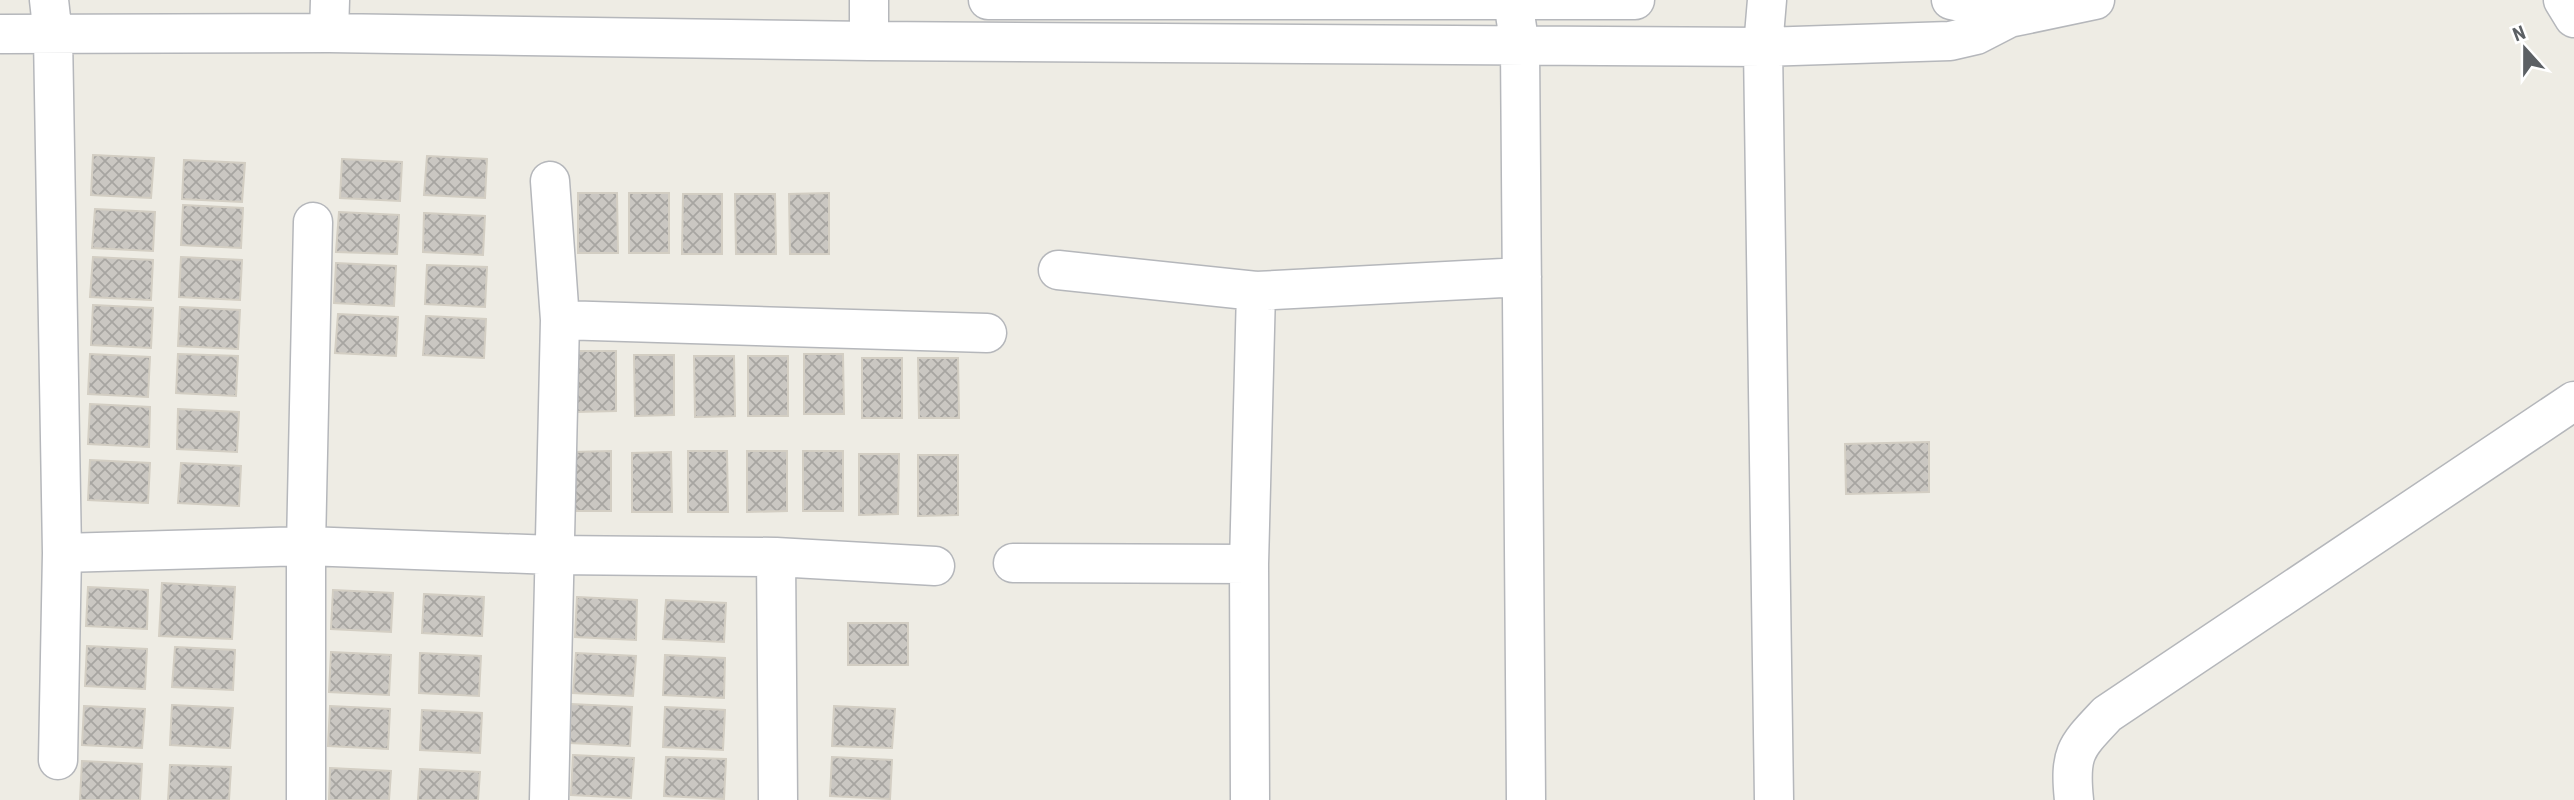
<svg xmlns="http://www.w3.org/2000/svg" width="2574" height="800" font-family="'Roboto Condensed',sans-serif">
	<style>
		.building { fill: url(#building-cross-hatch); stroke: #d3cec3; stroke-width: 2 }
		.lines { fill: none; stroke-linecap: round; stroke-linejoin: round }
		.street-casing { stroke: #b5b7bb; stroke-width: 41 }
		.street { stroke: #fff; stroke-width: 38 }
	</style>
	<defs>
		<pattern id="building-cross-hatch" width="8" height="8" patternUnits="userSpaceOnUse" patternTransform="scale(1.75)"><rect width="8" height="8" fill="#cac7c2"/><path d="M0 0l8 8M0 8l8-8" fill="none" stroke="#a7a5a1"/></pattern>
	</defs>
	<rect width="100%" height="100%" fill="#eeece4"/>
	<path class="building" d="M 93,155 L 154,158 L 151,198 L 91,195 Z
		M 427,156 L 487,159 L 485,198 L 424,195 Z
		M 342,159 L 402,162 L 400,201 L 340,198 Z
		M 184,160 L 245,163 L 242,202 L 182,199 Z
		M 578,193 L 617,193 L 618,253 L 578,253 Z
		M 629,193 L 669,193 L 669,253 L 629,253 Z
		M 829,193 L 829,254 L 790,254 L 789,194 Z
		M 683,194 L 722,194 L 722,254 L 682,254 Z
		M 735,194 L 775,194 L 776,254 L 736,254 Z
		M 183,205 L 243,208 L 241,248 L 181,245 Z
		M 95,209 L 155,212 L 153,251 L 92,248 Z
		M 339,212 L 399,215 L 397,254 L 336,252 Z
		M 424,213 L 485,216 L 483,255 L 423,252 Z
		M 93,257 L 153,260 L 151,300 L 90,297 Z
		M 181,257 L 242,260 L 240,300 L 179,297 Z
		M 336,263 L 396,266 L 394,306 L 334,303 Z
		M 427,265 L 487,267 L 485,307 L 425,304 Z
		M 93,305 L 153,308 L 151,348 L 91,345 Z
		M 180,307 L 240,310 L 238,349 L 178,346 Z
		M 338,314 L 398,317 L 396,356 L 335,353 Z
		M 426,316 L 486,319 L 484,358 L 423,355 Z
		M 576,351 L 616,351 L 616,411 L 576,412 Z
		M 90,354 L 150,357 L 148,397 L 88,394 Z
		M 178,354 L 238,356 L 236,396 L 176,393 Z
		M 804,354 L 843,354 L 844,414 L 804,414 Z
		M 634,355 L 674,355 L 674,415 L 635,416 Z
		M 694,356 L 734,356 L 735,416 L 695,417 Z
		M 748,356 L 788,356 L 788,416 L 748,416 Z
		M 862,358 L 902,358 L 902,418 L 862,418 Z
		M 918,358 L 958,358 L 959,418 L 919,418 Z
		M 90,404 L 150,407 L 149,447 L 88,444 Z
		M 178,409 L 239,412 L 237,452 L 177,449 Z
		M 1929,442 L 1929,492 L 1846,494 L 1845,444 Z
		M 611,451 L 611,511 L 572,511 L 572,452 Z
		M 688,451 L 727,451 L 728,512 L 688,512 Z
		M 747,451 L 787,451 L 787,511 L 747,512 Z
		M 803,451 L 843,451 L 843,511 L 803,511 Z
		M 671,452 L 672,512 L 632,512 L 632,453 Z
		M 859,454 L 899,454 L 898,514 L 859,515 Z
		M 918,455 L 958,455 L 958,515 L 918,516 Z
		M 90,460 L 150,463 L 148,503 L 88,500 Z
		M 181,463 L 241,466 L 239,506 L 178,503 Z
		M 162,583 L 235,587 L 232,639 L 159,636 Z
		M 88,587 L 148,590 L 147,629 L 86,626 Z
		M 333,590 L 393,593 L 391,632 L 331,629 Z
		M 424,594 L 484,597 L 482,636 L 422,633 Z
		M 577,597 L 637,600 L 636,640 L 575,637 Z
		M 666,600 L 726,603 L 724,642 L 663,639 Z
		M 848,623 L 908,623 L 908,665 L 848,665 Z
		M 87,646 L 147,649 L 145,689 L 85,686 Z
		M 175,647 L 235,650 L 233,690 L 172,687 Z
		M 331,652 L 391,655 L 389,695 L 329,692 Z
		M 420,653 L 481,656 L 479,696 L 419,693 Z
		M 576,653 L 636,656 L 633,696 L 573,693 Z
		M 665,655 L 725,658 L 724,698 L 663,695 Z
		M 571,704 L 632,707 L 630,746 L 570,743 Z
		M 172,705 L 233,708 L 230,748 L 170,745 Z
		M 84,706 L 145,709 L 142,748 L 82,745 Z
		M 330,706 L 390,709 L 388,749 L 328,746 Z
		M 834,706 L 895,709 L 892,748 L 832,746 Z
		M 665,707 L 725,710 L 723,750 L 663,747 Z
		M 422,710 L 482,713 L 480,753 L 420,750 Z
		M 573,755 L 634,758 L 631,798 L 571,795 Z
		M 666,757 L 726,759 L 724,799 L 664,796 Z
		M 832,757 L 892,760 L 890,799 L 830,796 Z
		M 82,761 L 142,764 L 140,800 L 80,800 Z
		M 170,765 L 231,767 L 229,800 L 168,800 Z
		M 330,768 L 391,771 L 389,800 L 329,800 Z
		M 420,769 L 480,772 L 478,800 L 418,800 Z"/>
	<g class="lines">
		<defs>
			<path id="street" d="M 49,0 L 53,36 L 62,553 L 58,760
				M 988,0 L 1635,0
				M 1767,0 L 1763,47 L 1774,800
				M 1951,0 L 1987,8 L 2009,18
				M 2563,0 L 2574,18
				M 1513,1 L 1520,47 L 1526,800
				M 329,33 L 330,0
				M 0,34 L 329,33 L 869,41 L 1763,47 L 1950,41 L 1976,35 L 2009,18 L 2095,0
				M 869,41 L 869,0
				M 1058,270 L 1256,291 L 1522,277
				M 560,320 L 987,333
				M 62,553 L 306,546 L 553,555 L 776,557 L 935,566
				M 776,557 L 778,800
				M 1013,563 L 1249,564
				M 306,800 L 306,546 L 313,222
				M 549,800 L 560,320 L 550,181
				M 1250,800 L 1249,564 L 1256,291
				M 2074,800 C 2069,752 2076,747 2107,714 L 2574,401"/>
		</defs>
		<use href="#street" class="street-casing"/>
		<use href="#street" class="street"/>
	</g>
	<g transform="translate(2525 49) rotate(339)" stroke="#ffffff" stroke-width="5" paint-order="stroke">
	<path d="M0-5L12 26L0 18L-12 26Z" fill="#5c6064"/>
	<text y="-10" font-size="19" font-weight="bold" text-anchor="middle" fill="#5c6064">N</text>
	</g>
</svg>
